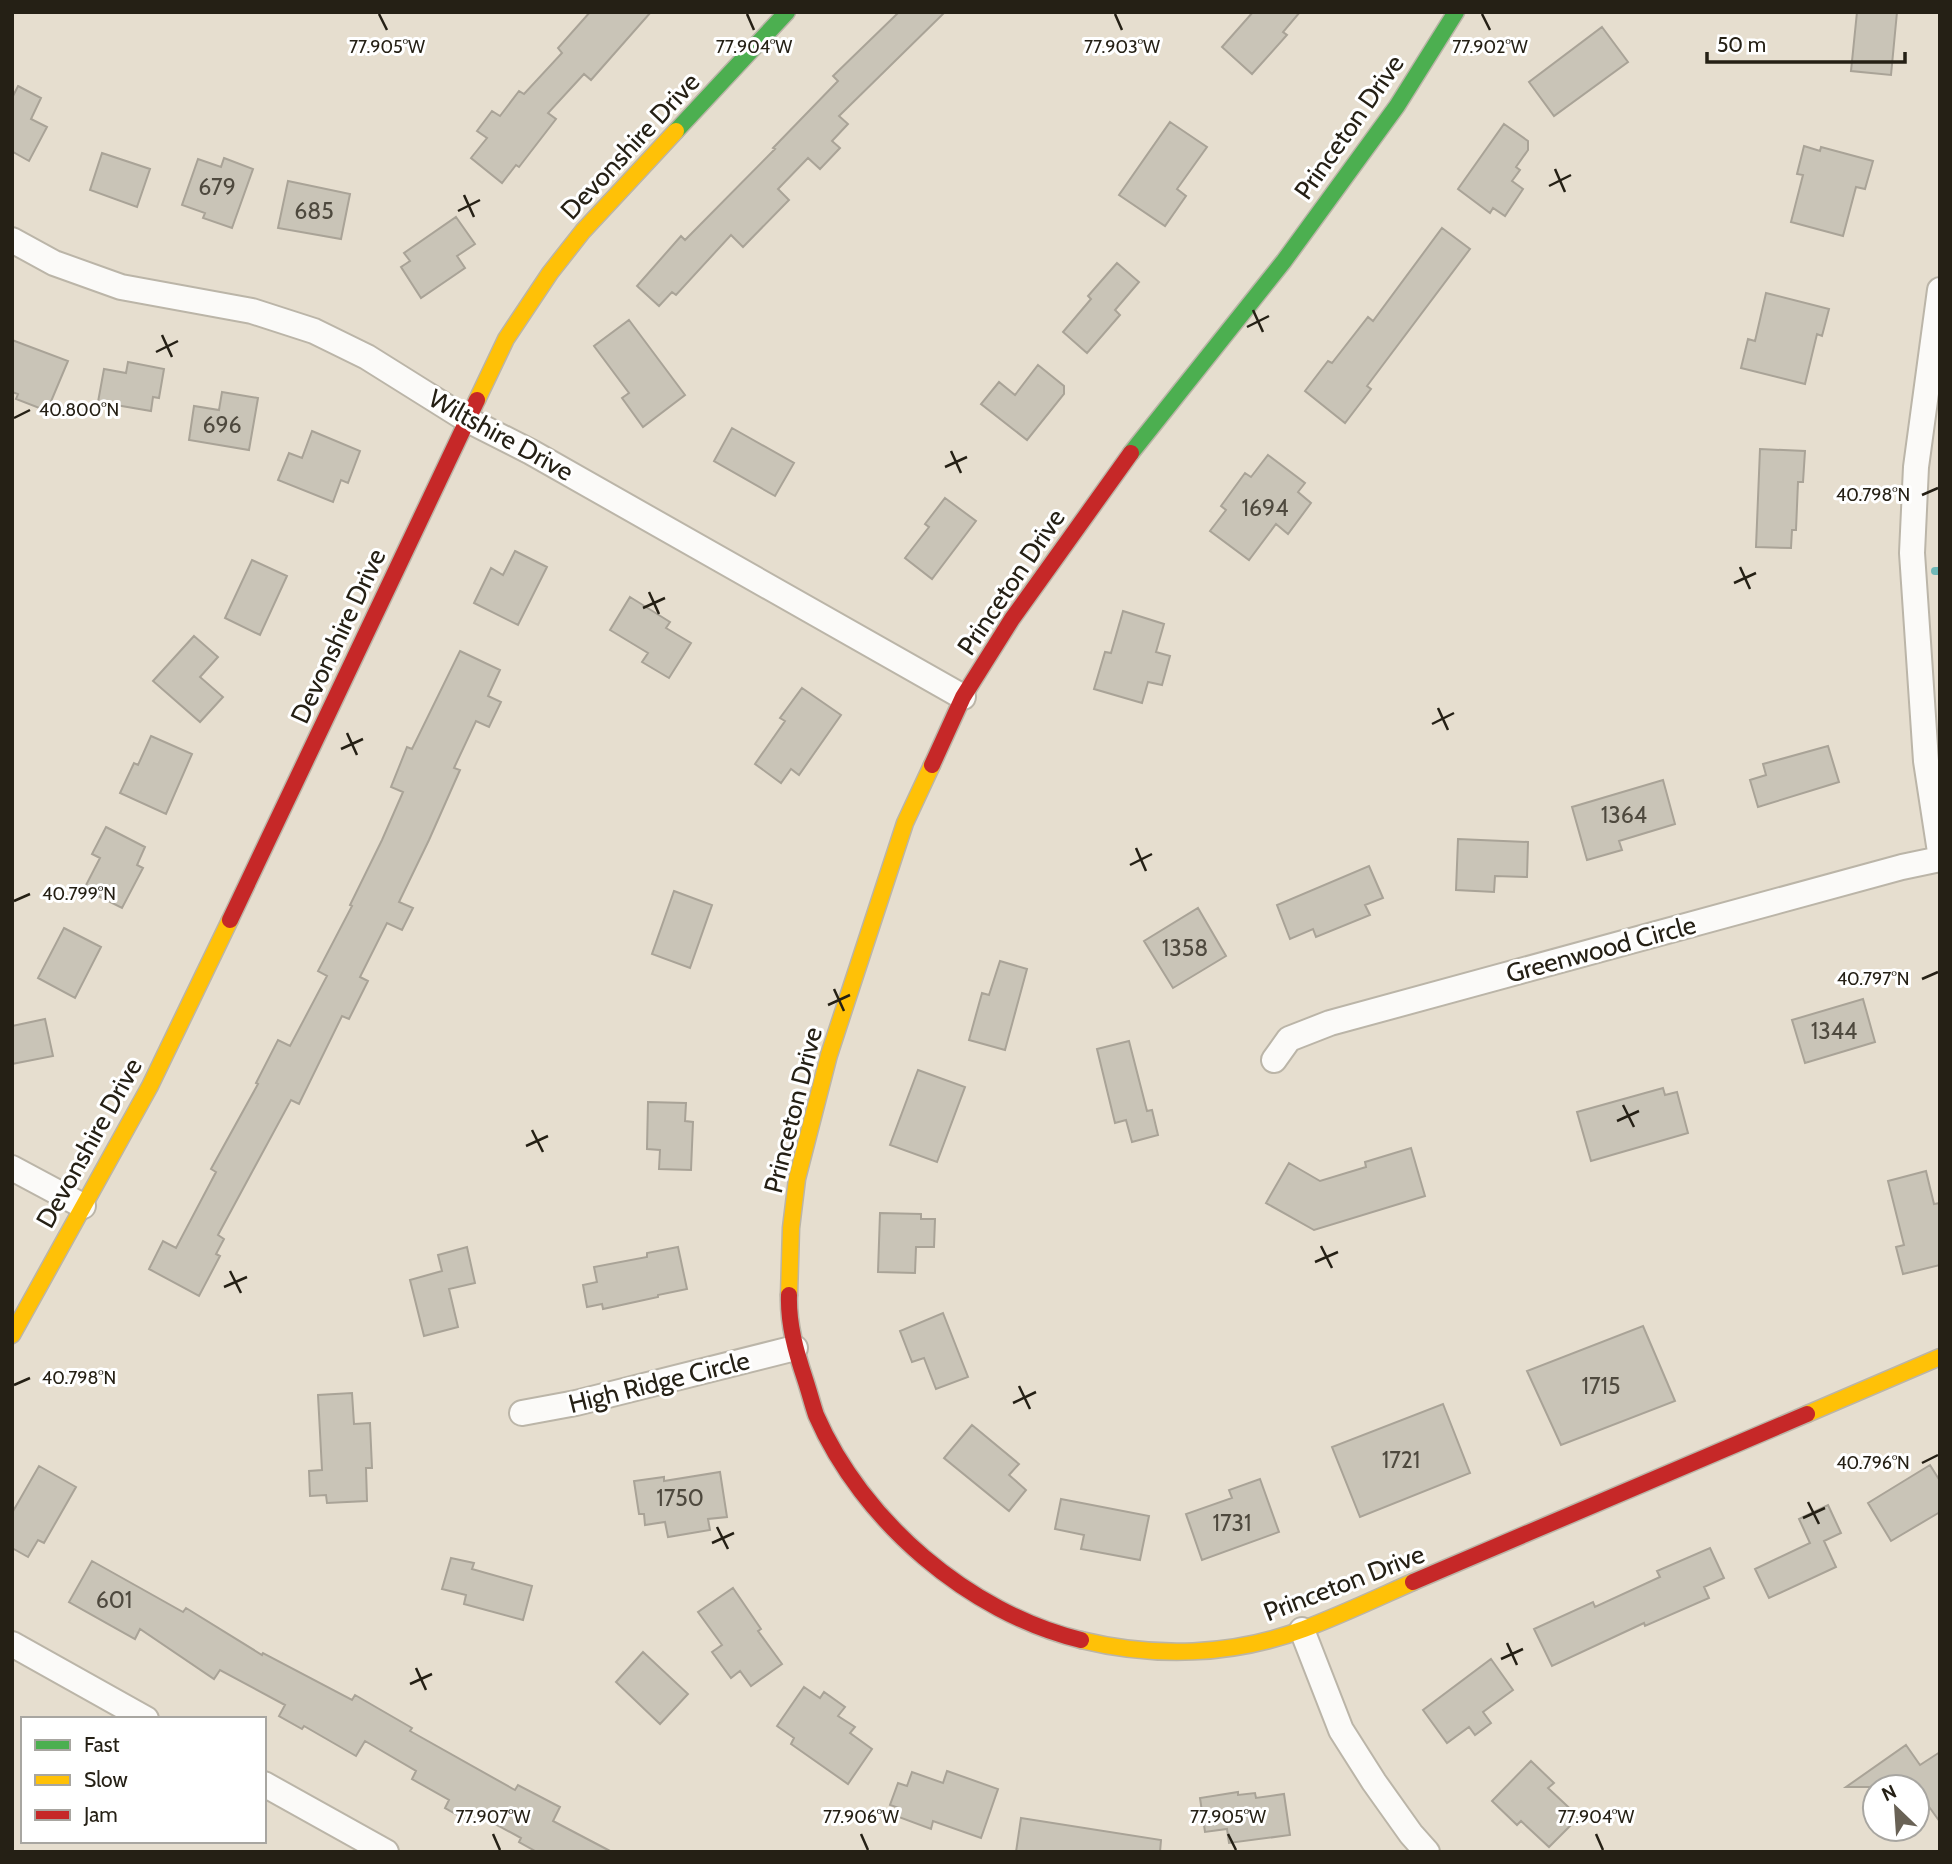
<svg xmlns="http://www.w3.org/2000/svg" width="1952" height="1864" font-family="Cabin,sans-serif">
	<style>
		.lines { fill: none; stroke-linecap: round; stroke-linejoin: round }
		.stream { stroke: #70b9b7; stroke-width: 8 }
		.building { fill: #c9c4b7; stroke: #a9a397; stroke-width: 2 }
		.street-casing { stroke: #bbb5a8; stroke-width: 28 }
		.fast-casing { stroke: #bbb5a8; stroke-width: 19 }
		.slow-casing { stroke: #bbb5a8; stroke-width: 19 }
		.jam-casing { stroke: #bbb5a8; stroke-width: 19 }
		.street { stroke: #fbfaf8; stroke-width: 24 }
		.fast { stroke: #4caf50; stroke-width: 16 }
		.slow { stroke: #ffc107; stroke-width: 16 }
		.jam { stroke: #c62828; stroke-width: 16 }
		.ticks { fill: none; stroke: #252015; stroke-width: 2.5 }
		.labels { text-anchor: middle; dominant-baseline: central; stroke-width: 6; stroke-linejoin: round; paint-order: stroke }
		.number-label { font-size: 23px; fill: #4e493e }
		.street-label { font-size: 26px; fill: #252015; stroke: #fff }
		.ticks-label { font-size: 18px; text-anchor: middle; fill: #252015; stroke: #fff; stroke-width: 6; stroke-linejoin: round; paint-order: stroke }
	</style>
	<rect width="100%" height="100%" fill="#e6decf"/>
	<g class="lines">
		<path class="stream" d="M 1935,571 L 1940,571"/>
	</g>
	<path class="building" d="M 590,12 L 651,12 L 591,80 L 584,74 L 548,113 L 556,119 L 519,167 L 516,165 L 502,183 L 471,158 L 487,138 L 477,131 L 492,111 L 500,116 L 519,91 L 524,94 L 562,53 L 558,48 Z
		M 899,12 L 945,12 L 839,116 L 848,124 L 832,141 L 840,148 L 820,169 L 808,158 L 778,189 L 789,200 L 743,247 L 731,235 L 676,295 L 672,292 L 659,306 L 637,286 L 681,236 L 685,240 L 775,149 L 773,148 L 838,81 L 833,76 Z
		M 1253,12 L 1300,12 L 1283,32 L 1287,35 L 1252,74 L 1222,47 Z
		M 1857,12 L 1897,12 L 1891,75 L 1851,71 Z
		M 1602,27 L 1628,62 L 1554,116 L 1529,82 Z
		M 18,86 L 41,98 L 31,119 L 47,127 L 29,161 L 13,152 L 12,155 L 12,98 Z
		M 1170,122 L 1207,147 L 1177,189 L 1186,196 L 1165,226 L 1119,195 Z
		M 1504,124 L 1528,141 L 1528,150 L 1516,167 L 1520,170 L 1512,181 L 1523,189 L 1505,216 L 1493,208 L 1490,213 L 1458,189 Z
		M 1804,146 L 1820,151 L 1821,147 L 1873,161 L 1865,189 L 1856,187 L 1843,236 L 1791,222 L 1803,175 L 1797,174 Z
		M 102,153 L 150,169 L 137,207 L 90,190 Z
		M 224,158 L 253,169 L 232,228 L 203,218 L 205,213 L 182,205 L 198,159 L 221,167 Z
		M 288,181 L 350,194 L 341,239 L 278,228 Z
		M 456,217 L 475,244 L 457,256 L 465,268 L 421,298 L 401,267 L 410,261 L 404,253 Z
		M 1442,228 L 1470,249 L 1367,386 L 1371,389 L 1345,423 L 1305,391 L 1328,361 L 1332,363 L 1368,317 L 1373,321 Z
		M 1117,263 L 1139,282 L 1115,310 L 1120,315 L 1087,353 L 1063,332 L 1091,299 L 1088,296 Z
		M 1766,293 L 1829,309 L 1822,336 L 1817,334 L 1805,384 L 1741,368 L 1748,339 L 1755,341 Z
		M 629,320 L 685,395 L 643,427 L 622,398 L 629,393 L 594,346 Z
		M 12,340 L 68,361 L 47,411 L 16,399 L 18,394 L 12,392 Z
		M 128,362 L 164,369 L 159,398 L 153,397 L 151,411 L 98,402 L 104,369 L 126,373 Z
		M 1038,365 L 1064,386 L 1064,394 L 1027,440 L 981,404 L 999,382 L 1015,395 Z
		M 222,392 L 258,398 L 249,450 L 189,440 L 194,406 L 219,410 Z
		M 732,428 L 794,463 L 775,496 L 714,461 Z
		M 312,431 L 360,451 L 348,483 L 341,480 L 333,502 L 278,480 L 289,453 L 302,458 Z
		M 1760,449 L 1805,451 L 1803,482 L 1798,482 L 1796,530 L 1792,530 L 1791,548 L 1756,547 Z
		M 1268,455 L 1305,483 L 1298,492 L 1311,503 L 1288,534 L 1276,524 L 1249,560 L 1210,531 L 1226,510 L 1221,506 L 1245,473 L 1251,477 Z
		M 945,498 L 976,521 L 932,579 L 905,558 L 929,527 L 925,524 Z
		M 515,551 L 547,567 L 518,625 L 474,603 L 491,568 L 503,575 Z
		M 252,560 L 287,576 L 260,635 L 225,618 Z
		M 630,597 L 670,622 L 666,628 L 691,643 L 669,678 L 642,662 L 648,653 L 610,630 Z
		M 1123,611 L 1164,624 L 1156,652 L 1170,656 L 1162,685 L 1148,682 L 1142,703 L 1094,689 L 1105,652 L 1111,653 Z
		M 194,636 L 218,657 L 200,677 L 223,697 L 200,722 L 153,681 Z
		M 460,651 L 500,670 L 488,696 L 501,702 L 489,727 L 476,721 L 454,768 L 460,770 L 429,840 L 399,902 L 413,908 L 402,930 L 387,923 L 360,977 L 368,981 L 349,1019 L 342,1016 L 299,1104 L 291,1100 L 218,1235 L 224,1239 L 216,1254 L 220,1256 L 199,1296 L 149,1269 L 163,1241 L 176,1248 L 216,1172 L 211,1169 L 258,1084 L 256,1083 L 278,1040 L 290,1046 L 327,976 L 318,971 L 352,906 L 350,905 L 382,840 L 403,792 L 391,787 L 407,747 L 412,749 Z
		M 802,688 L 841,715 L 799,775 L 791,769 L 781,783 L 755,764 L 785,721 L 780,718 Z
		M 151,736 L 192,754 L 166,814 L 120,793 L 134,763 L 138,765 Z
		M 1828,746 L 1839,782 L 1758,807 L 1750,780 L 1766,775 L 1763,764 Z
		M 1663,780 L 1675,824 L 1619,841 L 1622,850 L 1587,860 L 1572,807 Z
		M 106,827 L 145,847 L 137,865 L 143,868 L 122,908 L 84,889 L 100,858 L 92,854 Z
		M 1458,839 L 1528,842 L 1527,877 L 1495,876 L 1494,892 L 1456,890 Z
		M 1369,866 L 1383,898 L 1365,905 L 1370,915 L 1316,937 L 1313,929 L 1290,939 L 1277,905 Z
		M 674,891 L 712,905 L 690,968 L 652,954 Z
		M 1198,908 L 1226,956 L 1173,988 L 1144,941 Z
		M 64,928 L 101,947 L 75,998 L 38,978 Z
		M 1000,961 L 1027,969 L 1005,1050 L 969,1040 L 982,993 L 989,995 Z
		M 1863,999 L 1875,1042 L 1805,1063 L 1792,1020 Z
		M 45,1019 L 53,1056 L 12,1064 L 12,1026 Z
		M 1129,1041 L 1147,1111 L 1152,1110 L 1158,1135 L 1132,1142 L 1126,1120 L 1115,1123 L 1097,1049 Z
		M 918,1070 L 965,1087 L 937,1162 L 890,1145 Z
		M 1663,1088 L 1665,1095 L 1677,1092 L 1688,1133 L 1591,1161 L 1577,1112 Z
		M 648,1102 L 686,1103 L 685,1121 L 693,1122 L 691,1170 L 659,1169 L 660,1150 L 647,1149 Z
		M 1411,1148 L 1425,1196 L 1314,1230 L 1266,1203 L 1289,1163 L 1320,1181 L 1366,1167 L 1365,1162 Z
		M 1926,1171 L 1934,1204 L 1940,1203 L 1940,1265 L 1903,1274 L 1896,1247 L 1904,1245 L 1888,1181 Z
		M 880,1213 L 921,1214 L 921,1219 L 935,1219 L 934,1247 L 916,1247 L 915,1273 L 878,1272 Z
		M 467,1247 L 475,1283 L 449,1289 L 458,1327 L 424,1336 L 410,1280 L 442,1271 L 438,1255 Z
		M 678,1247 L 687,1289 L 658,1295 L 658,1297 L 603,1309 L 602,1304 L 587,1307 L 583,1285 L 597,1282 L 594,1267 L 647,1257 L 647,1253 Z
		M 943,1313 L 968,1377 L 936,1389 L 924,1358 L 912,1362 L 900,1331 Z
		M 1643,1326 L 1675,1401 L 1561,1445 L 1527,1371 Z
		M 352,1393 L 354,1424 L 370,1423 L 372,1468 L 366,1468 L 367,1501 L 327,1503 L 326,1495 L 310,1496 L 309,1471 L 322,1470 L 318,1395 Z
		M 1443,1404 L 1470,1473 L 1360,1517 L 1332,1447 Z
		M 972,1425 L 1019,1464 L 1009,1475 L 1026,1490 L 1009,1511 L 944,1458 Z
		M 1930,1465 L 1940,1481 L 1940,1512 L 1891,1541 L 1868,1503 Z
		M 39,1466 L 76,1487 L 44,1543 L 38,1540 L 28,1557 L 12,1548 L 12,1513 Z
		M 720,1472 L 727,1517 L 708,1519 L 710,1530 L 668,1537 L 665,1522 L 645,1525 L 644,1514 L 639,1514 L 634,1481 L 664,1477 L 664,1481 Z
		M 1260,1479 L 1279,1532 L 1202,1560 L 1186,1514 L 1232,1498 L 1229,1490 Z
		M 1061,1499 L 1149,1516 L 1140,1560 L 1081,1549 L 1084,1535 L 1055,1529 Z
		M 1828,1505 L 1841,1533 L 1824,1541 L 1836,1567 L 1769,1598 L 1755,1569 L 1810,1543 L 1799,1519 Z
		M 1710,1548 L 1724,1578 L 1704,1587 L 1709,1598 L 1645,1626 L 1644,1623 L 1552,1666 L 1534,1629 L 1593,1602 L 1595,1607 L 1660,1577 L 1657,1571 Z
		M 451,1558 L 474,1563 L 472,1569 L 532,1586 L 523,1620 L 464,1604 L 466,1595 L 442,1589 Z
		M 92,1561 L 183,1612 L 186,1608 L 262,1655 L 263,1653 L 352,1700 L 355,1695 L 412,1728 L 410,1731 L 515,1790 L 518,1785 L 560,1807 L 553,1821 L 612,1852 L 537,1852 L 519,1842 L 521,1838 L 475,1813 L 470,1822 L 445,1808 L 449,1800 L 412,1779 L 416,1771 L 365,1741 L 356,1756 L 304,1726 L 302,1729 L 279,1716 L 285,1705 L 220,1670 L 214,1679 L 140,1629 L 135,1639 L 69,1602 Z
		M 733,1588 L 761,1629 L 758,1631 L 782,1664 L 751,1686 L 740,1671 L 731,1678 L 712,1652 L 722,1645 L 698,1612 Z
		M 643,1652 L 688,1694 L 660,1724 L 616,1682 Z
		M 1491,1659 L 1513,1690 L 1483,1712 L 1491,1723 L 1475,1735 L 1469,1727 L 1447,1743 L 1423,1710 Z
		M 804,1687 L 820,1698 L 824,1692 L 845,1707 L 838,1716 L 855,1727 L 850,1733 L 872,1749 L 848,1784 L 791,1744 L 794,1738 L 777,1726 Z
		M 1906,1745 L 1920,1765 L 1940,1752 L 1940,1822 L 1917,1790 L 1917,1787 L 1846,1787 Z
		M 1531,1761 L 1554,1783 L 1548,1788 L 1579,1817 L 1549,1847 L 1521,1821 L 1517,1825 L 1492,1801 Z
		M 947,1771 L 998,1789 L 981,1838 L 933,1821 L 931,1829 L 896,1816 L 899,1808 L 890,1805 L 898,1783 L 907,1786 L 912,1772 L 943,1783 Z
		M 1238,1792 L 1238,1795 L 1255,1793 L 1256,1798 L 1284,1794 L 1290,1835 L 1229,1843 L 1227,1829 L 1205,1832 L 1200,1798 Z
		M 1021,1818 L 1161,1840 L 1160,1852 L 1016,1852 Z"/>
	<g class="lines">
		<defs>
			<path id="street" d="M 12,240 L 54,263 L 121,287 L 252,311 L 314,331 L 367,357 L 466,419 L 531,452 L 963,697
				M 1940,290 L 1916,467 L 1912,553 L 1926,761 L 1940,852
				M 1274,1060 L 1289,1039 L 1330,1023 L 1902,867 L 1940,859
				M 12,1168 L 83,1206
				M 522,1413 L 576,1403 L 795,1348
				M 1302,1630 L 1341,1730 L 1374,1782 L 1411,1834 L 1427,1852
				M 12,1644 L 146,1719
				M 264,1784 L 386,1852"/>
			<path id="fast" d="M 676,131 L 787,12
				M 1131,453 L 1284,261 L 1397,106 L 1456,12"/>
			<path id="slow" d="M 477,400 L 506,339 L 550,273 L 583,231 L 676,131
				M 789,1295 L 791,1228 L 797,1179 L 829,1055 L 905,823 L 932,765
				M 12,1335 L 150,1086 L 230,920
				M 1807,1414 L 1940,1357
				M 1081,1640 C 1155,1658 1232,1656 1304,1629 C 1341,1615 1377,1598 1413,1582"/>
			<path id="jam" d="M 932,765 L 963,697 L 1012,619 L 1131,453
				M 230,920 L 477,400
				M 789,1295 C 788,1324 796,1352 805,1379 C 809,1391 812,1403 816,1415 C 862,1521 969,1613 1081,1640
				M 1413,1582 L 1807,1414"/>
		</defs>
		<use href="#street" class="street-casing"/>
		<use href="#fast" class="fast-casing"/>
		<use href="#slow" class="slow-casing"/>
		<use href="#jam" class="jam-casing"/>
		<use href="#street" class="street"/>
		<use href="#fast" class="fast"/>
		<use href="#slow" class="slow"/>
		<use href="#jam" class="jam"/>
	</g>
	<path class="ticks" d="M 379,14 L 387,30M 747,14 L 754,30M 1115,14 L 1122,30M 1482,14 L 1490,30M 1555,169 L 1565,192M 1549,186 L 1571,175M 464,195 L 474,217M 458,211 L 480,200M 1253,310 L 1263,332M 1247,327 L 1269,316M 162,335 L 172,357M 156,352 L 178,341M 14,418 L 30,410M 951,451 L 961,473M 945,467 L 967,457M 1922,495 L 1938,488M 1740,567 L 1750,589M 1734,583 L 1756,573M 649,592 L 659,614M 643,608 L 665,598M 1438,708 L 1448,730M 1432,724 L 1454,713M 347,733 L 357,755M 341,749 L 363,739M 1136,848 L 1146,871M 1130,865 L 1152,854M 14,901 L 30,894M 1922,979 L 1938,972M 834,989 L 844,1011M 828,1005 L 850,995M 1623,1105 L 1634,1127M 1617,1121 L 1639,1111M 532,1130 L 543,1152M 526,1146 L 548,1136M 1321,1246 L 1332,1268M 1315,1262 L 1338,1252M 230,1271 L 241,1293M 224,1287 L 247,1277M 14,1385 L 30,1378M 1019,1386 L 1030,1409M 1013,1403 L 1036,1392M 1922,1463 L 1938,1455M 1808,1502 L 1819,1524M 1803,1518 L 1825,1508M 717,1527 L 728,1549M 712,1543 L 734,1533M 1507,1643 L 1517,1665M 1501,1659 L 1523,1649M 416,1668 L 426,1690M 410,1684 L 432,1674M 493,1834 L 500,1850M 861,1834 L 868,1850M 1228,1834 L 1236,1850M 1596,1834 L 1603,1850"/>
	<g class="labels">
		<g class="number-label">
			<text x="217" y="187">679</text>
			<text x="314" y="211">685</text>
			<text x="222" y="425">696</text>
			<text x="1265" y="508">1694</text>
			<text x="1624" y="815">1364</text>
			<text x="1185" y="948">1358</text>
			<text x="1834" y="1031">1344</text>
			<text x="1601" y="1386">1715</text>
			<text x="1401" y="1460">1721</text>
			<text x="680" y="1498">1750</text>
			<text x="1232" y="1523">1731</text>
			<text x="114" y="1600">601</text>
		</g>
		<g class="street-label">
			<text transform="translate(1349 127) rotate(-55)">Princeton Drive</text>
			<text transform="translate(630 146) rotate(-47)">Devonshire Drive</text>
			<text transform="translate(501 435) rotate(29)">Wiltshire Drive</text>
			<text transform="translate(1011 582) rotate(-56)">Princeton Drive</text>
			<text transform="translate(338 636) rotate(-65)">Devonshire Drive</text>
			<text transform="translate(1601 949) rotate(-15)">Greenwood Circle</text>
			<text transform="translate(793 1110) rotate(-76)">Princeton Drive</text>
			<text transform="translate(89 1143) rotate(-61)">Devonshire Drive</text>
			<text transform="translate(659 1382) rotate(-14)">High Ridge Circle</text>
			<text transform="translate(1344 1583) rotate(-21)">Princeton Drive</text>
		</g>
	</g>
	<g class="ticks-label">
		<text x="754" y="53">77.904°W</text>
		<text x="1490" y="53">77.902°W</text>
		<text x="387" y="53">77.905°W</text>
		<text x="1122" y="53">77.903°W</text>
		<text x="79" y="416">40.800°N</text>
		<text x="1873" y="501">40.798°N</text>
		<text x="79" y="900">40.799°N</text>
		<text x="1873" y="985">40.797°N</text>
		<text x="79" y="1384">40.798°N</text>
		<text x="1873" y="1469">40.796°N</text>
		<text x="493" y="1823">77.907°W</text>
		<text x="861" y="1823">77.906°W</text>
		<text x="1228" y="1823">77.905°W</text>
		<text x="1596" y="1823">77.904°W</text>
	</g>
	<rect width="1952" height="1864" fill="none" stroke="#252015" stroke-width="28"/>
	<rect x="21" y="1717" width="245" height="126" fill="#ffffff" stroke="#a8a6a1" stroke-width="2"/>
	<rect x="35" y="1740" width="35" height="10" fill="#4caf50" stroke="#a8a6a1" stroke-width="2"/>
	<text x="84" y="1752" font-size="21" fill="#252015">Fast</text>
	<rect x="35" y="1775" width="35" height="10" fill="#ffc107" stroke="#a8a6a1" stroke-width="2"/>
	<text x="84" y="1787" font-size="21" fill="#252015">Slow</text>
	<rect x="35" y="1810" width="35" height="10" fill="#c62828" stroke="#a8a6a1" stroke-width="2"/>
	<text x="84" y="1822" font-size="21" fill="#252015">Jam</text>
	<g transform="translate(1896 1808) rotate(335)"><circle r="33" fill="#ffffff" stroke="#a8a6a1" stroke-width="2"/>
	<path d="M0-5L12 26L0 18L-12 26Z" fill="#696256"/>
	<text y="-10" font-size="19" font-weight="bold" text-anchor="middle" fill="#252015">N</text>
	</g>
	<path d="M1707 52v10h198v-10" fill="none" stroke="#252015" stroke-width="3.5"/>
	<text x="1717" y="52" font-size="21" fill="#252015" stroke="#ffffff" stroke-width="5" paint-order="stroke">50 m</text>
</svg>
